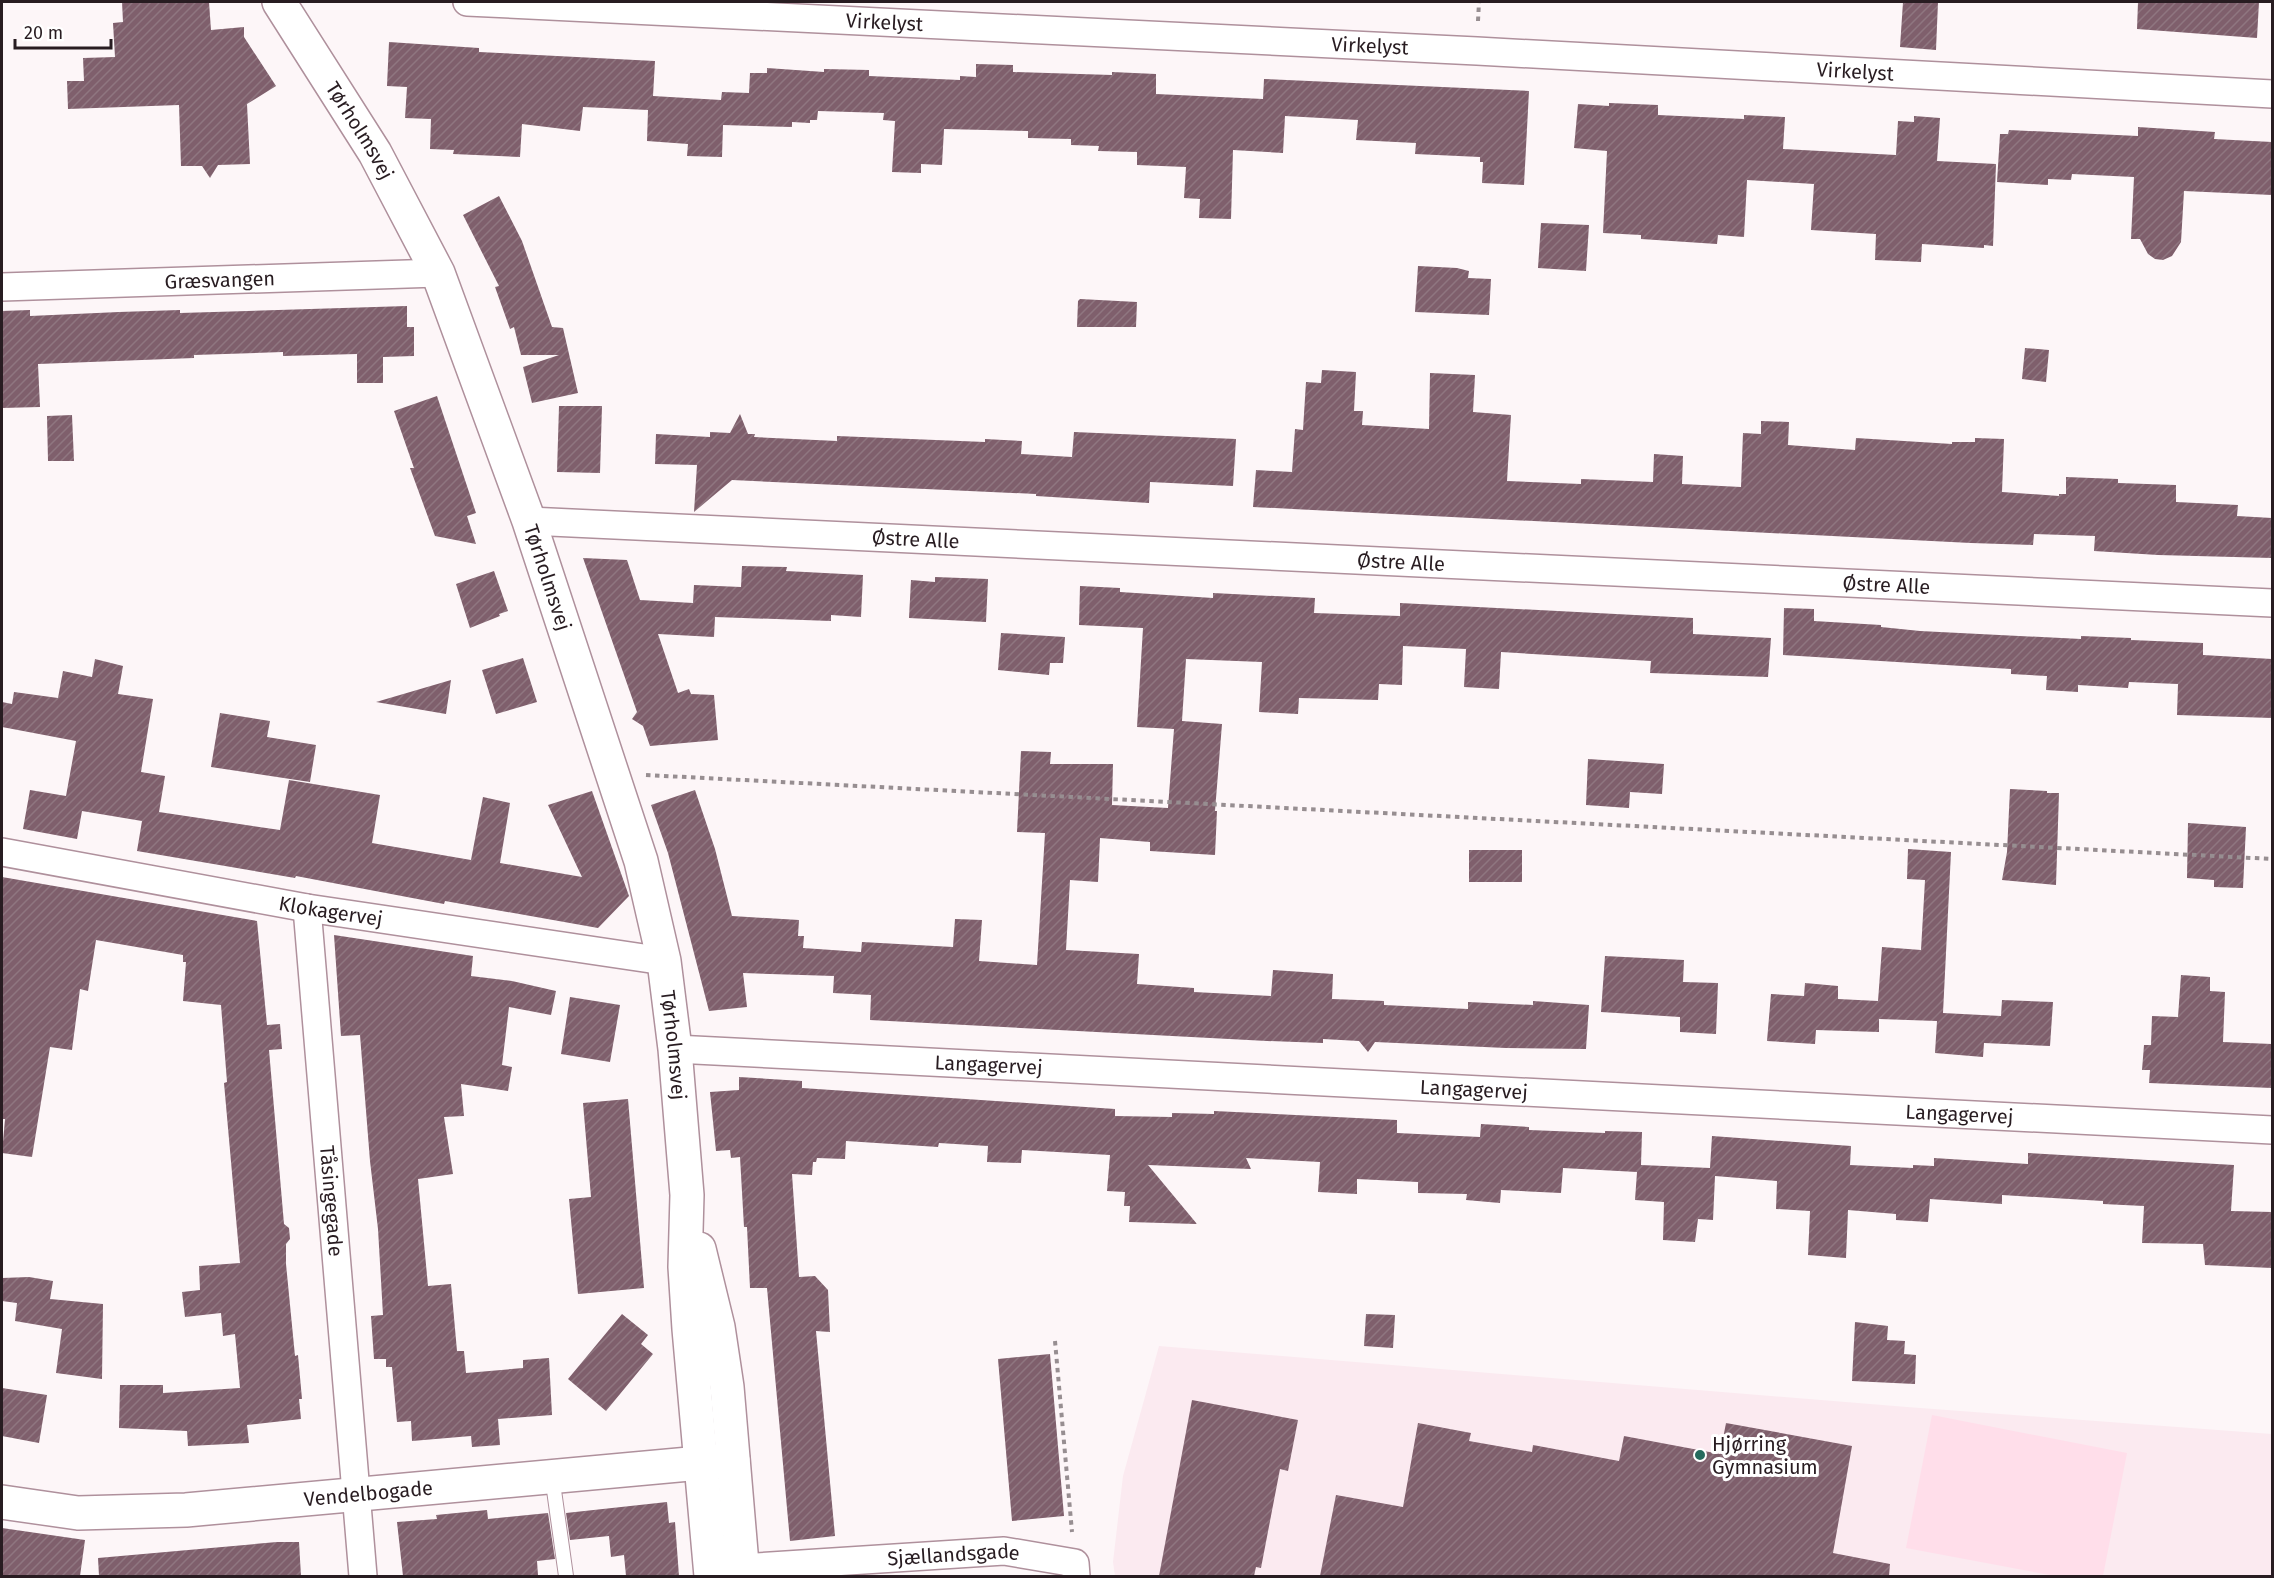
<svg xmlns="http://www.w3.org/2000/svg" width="2274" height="1578" font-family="'Fira Sans',sans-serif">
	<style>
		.built { fill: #fbeaf0 }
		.garden { fill: #ffdeea }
		.building { fill: url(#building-hatch) }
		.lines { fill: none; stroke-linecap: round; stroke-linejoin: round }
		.lane-casing { stroke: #af909c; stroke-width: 16 }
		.street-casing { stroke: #af909c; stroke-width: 30 }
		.secondary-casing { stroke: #af909c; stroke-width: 36 }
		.path { stroke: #978e91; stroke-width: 4; stroke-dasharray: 4.5 4.5; stroke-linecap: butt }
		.lane { stroke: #fff; stroke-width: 14 }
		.street { stroke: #fff; stroke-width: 27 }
		.secondary { stroke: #fff; stroke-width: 33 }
		.poi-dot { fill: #266b5e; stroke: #fff; stroke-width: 2 }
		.labels { text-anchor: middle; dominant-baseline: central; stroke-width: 6; stroke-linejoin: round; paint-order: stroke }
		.street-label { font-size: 20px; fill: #281c21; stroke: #fff }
		.poi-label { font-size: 20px; fill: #281c21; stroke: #fff; text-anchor: start }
	</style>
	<defs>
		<pattern id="building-hatch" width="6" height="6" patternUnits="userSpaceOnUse" patternTransform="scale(1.5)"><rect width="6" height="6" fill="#7f5f6c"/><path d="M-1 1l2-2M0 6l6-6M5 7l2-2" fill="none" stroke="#8f7680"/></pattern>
	</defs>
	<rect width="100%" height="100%" fill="#fdf6f8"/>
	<path class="built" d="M 1159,1346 L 1907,1407 L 2272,1434 L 2272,1576 L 1115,1576 L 1113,1562 L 1123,1476 Z"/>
	<path class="garden" d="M 1932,1415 L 2127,1453 L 2103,1576 L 2055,1576 L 1906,1548 Z"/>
	<path class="building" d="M 122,2 L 209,2 L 211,30 L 244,27 L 244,37 L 276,86 L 247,104 L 250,164 L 218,165 L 210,178 L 202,166 L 181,166 L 179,105 L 68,109 L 67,81 L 84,81 L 83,58 L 115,57 L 113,23 L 123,22 Z
		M 1903,2 L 1938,2 L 1936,50 L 1900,47 Z
		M 2138,2 L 2259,2 L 2257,38 L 2137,29 Z
		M 389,42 L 479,48 L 479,52 L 655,61 L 653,96 L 721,100 L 722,92 L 749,93 L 750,73 L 767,73 L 767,68 L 824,72 L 824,69 L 869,70 L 869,76 L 960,80 L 960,76 L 976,77 L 976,64 L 1013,65 L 1013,72 L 1112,75 L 1112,72 L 1156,74 L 1156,94 L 1263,99 L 1264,79 L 1529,91 L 1524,185 L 1482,183 L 1483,162 L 1480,162 L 1480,157 L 1415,154 L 1416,143 L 1356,140 L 1358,120 L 1285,116 L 1283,153 L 1233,150 L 1231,219 L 1199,218 L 1200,199 L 1184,198 L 1186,167 L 1137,165 L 1137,152 L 1098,151 L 1099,146 L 1071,145 L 1071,139 L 1028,138 L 1028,131 L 944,129 L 942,165 L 921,164 L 921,173 L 892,172 L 895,121 L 883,120 L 884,113 L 818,111 L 817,120 L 810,120 L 810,123 L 792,122 L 792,127 L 723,125 L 722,157 L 687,156 L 688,144 L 647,141 L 648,110 L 583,107 L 580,131 L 522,124 L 520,157 L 453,154 L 454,150 L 430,149 L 431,119 L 405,118 L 407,87 L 387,86 Z
		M 1609,103 L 1658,105 L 1658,115 L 1744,119 L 1744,115 L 1785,117 L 1783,149 L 1896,155 L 1898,121 L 1914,122 L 1914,116 L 1940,118 L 1937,161 L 1996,164 L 1993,246 L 1984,245 L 1984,248 L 1922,244 L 1921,262 L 1875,260 L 1876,234 L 1811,230 L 1814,184 L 1747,180 L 1744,237 L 1718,235 L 1717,244 L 1641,239 L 1641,235 L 1603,233 L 1607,151 L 1574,148 L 1578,104 L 1609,106 Z
		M 2138,127 L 2215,132 L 2214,139 L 2272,142 L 2272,195 L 2184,191 L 2181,242 L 2172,256 L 2163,260 L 2155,259 L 2148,254 L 2140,239 L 2131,239 L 2134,177 L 2072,174 L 2071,180 L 2048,179 L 2048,185 L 1997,182 L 2000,134 L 2008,134 L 2009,130 L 2138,136 Z
		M 499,196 L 522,241 L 552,327 L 563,328 L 578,393 L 532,403 L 523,367 L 559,355 L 521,355 L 514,327 L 510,329 L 495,287 L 499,286 L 463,215 Z
		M 1541,223 L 1589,225 L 1586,271 L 1538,268 Z
		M 1418,266 L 1457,268 L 1469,271 L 1468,278 L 1491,279 L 1489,315 L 1415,312 Z
		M 1080,299 L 1137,302 L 1136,327 L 1077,327 L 1078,301 Z
		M 407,306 L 407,327 L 414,327 L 414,356 L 383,357 L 383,383 L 357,383 L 357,354 L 283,356 L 283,352 L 194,355 L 194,358 L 38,364 L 40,407 L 2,408 L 2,311 L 30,310 L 30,316 L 119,312 L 180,310 L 180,313 Z
		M 2025,348 L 2049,350 L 2046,382 L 2022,379 Z
		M 1322,370 L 1356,372 L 1354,411 L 1363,411 L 1362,425 L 1429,429 L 1430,373 L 1475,375 L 1473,412 L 1511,415 L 1507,481 L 1581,484 L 1581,479 L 1653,482 L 1654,454 L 1683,456 L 1682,484 L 1741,487 L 1743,433 L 1761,434 L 1761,421 L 1789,422 L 1788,445 L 1855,450 L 1856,438 L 1952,444 L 1952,442 L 1975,442 L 1975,438 L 2004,439 L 2002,492 L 2059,496 L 2059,494 L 2066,494 L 2066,477 L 2118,479 L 2118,483 L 2176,485 L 2176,502 L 2238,505 L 2237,516 L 2272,518 L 2272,558 L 2158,555 L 2094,551 L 2095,536 L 2034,534 L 2033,545 L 1971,543 L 1253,507 L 1256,470 L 1292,472 L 1295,429 L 1303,430 L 1306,382 L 1321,383 Z
		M 437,396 L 476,513 L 467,516 L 476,544 L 435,536 L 410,468 L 414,468 L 394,411 Z
		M 559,406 L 602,406 L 600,473 L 557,472 Z
		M 740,414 L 748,434 L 755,434 L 754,437 L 837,441 L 837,436 L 985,442 L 985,439 L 1022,441 L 1021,454 L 1072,457 L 1074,432 L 1236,439 L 1233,486 L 1150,482 L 1149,503 L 1036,496 L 1036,494 L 732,480 L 694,512 L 697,465 L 655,464 L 656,434 L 710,437 L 710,432 L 730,433 Z
		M 72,415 L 74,461 L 48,461 L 47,416 Z
		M 583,558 L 627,560 L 640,600 L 693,603 L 694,585 L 741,587 L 742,566 L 787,567 L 786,571 L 863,575 L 861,617 L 831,615 L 831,621 L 715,617 L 714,637 L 658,634 L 678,693 L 689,689 L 691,694 L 714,695 L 718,740 L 650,746 L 643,726 L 632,719 L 637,712 Z
		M 494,571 L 508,611 L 499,614 L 500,616 L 470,628 L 456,584 Z
		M 935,577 L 988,579 L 986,622 L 909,618 L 911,580 L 935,582 Z
		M 1080,586 L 1120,588 L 1120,592 L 1213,598 L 1213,593 L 1315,598 L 1314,613 L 1400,616 L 1400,603 L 1693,618 L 1693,634 L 1771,638 L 1768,677 L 1650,673 L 1651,661 L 1501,652 L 1499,689 L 1464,687 L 1466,649 L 1403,646 L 1402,685 L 1379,684 L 1378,700 L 1299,698 L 1298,714 L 1259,712 L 1262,662 L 1186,659 L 1182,721 L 1222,724 L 1215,811 L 1217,811 L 1215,855 L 1150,851 L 1150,842 L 1100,838 L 1098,882 L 1070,880 L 1066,950 L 1139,954 L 1137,984 L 1194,988 L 1194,992 L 1271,996 L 1273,970 L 1333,974 L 1332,999 L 1384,1001 L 1384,1005 L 1468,1009 L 1468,1002 L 1533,1005 L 1533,1001 L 1589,1005 L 1586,1049 L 1506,1048 L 1375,1042 L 1368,1052 L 1359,1041 L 1323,1039 L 1323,1043 L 1267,1041 L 870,1020 L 871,995 L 833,993 L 834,976 L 743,973 L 747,1007 L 709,1011 L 668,853 L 651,805 L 695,790 L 715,849 L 732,916 L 799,920 L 798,936 L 804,936 L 803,948 L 861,952 L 862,942 L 953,947 L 955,919 L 982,920 L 979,961 L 1037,965 L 1045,833 L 1017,832 L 1021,751 L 1051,752 L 1050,764 L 1113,764 L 1112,805 L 1168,808 L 1174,729 L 1137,727 L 1143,628 L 1079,625 Z
		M 1784,608 L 1814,609 L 1814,621 L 1881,625 L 1881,627 L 1920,631 L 2081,639 L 2081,636 L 2131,638 L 2131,640 L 2203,643 L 2203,655 L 2272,659 L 2271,692 L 2272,692 L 2272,718 L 2177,715 L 2178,684 L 2129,682 L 2128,688 L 2078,685 L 2078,692 L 2046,690 L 2047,676 L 2011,674 L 2011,669 L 1783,655 Z
		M 1001,633 L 1065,637 L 1063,663 L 1050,663 L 1049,675 L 998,670 Z
		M 523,658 L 537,702 L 496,714 L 482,670 Z
		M 95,659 L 123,666 L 118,694 L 153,699 L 141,772 L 165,776 L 159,812 L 280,830 L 289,780 L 380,795 L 372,843 L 471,860 L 483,797 L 510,803 L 500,863 L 582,877 L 548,805 L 592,791 L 629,896 L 598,928 L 445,901 L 444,904 L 296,876 L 295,878 L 137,851 L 142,821 L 82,811 L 77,839 L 23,829 L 30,790 L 66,796 L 76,741 L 2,727 L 2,702 L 12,704 L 14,692 L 58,698 L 63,671 L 92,677 Z
		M 451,680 L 446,714 L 376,702 Z
		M 220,713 L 270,721 L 267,737 L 316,745 L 310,782 L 211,767 Z
		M 1588,759 L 1664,764 L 1662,794 L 1630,792 L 1629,808 L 1586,805 Z
		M 2010,789 L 2047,791 L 2047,793 L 2059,793 L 2056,885 L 2002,880 L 2007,852 Z
		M 2188,823 L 2246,827 L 2243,888 L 2214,887 L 2214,880 L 2187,878 Z
		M 1908,849 L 1951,852 L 1943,1013 L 2001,1016 L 2002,1000 L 2053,1002 L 2050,1046 L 1984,1043 L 1983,1057 L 1935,1053 L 1937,1021 L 1879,1019 L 1879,1032 L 1816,1030 L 1815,1044 L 1767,1041 L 1771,994 L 1804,996 L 1805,983 L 1838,986 L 1838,999 L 1878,1001 L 1882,947 L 1921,950 L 1925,880 L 1907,879 Z
		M 1469,850 L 1522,850 L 1522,882 L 1469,882 Z
		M 2,877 L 257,921 L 267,1025 L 280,1024 L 282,1049 L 269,1050 L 284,1224 L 289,1228 L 290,1239 L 286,1244 L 286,1264 L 295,1356 L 298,1355 L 302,1399 L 299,1399 L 301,1419 L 247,1425 L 249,1443 L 188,1446 L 187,1431 L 119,1428 L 120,1385 L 163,1385 L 163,1393 L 240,1388 L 235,1334 L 223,1336 L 221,1313 L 185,1317 L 182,1292 L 200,1290 L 199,1266 L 240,1263 L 224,1083 L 227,1082 L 221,1005 L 183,1001 L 186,962 L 183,962 L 183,955 L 96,940 L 88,991 L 80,989 L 72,1050 L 50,1047 L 32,1157 L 2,1153 L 5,1119 L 2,1119 Z
		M 334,935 L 473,956 L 471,976 L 512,981 L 556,991 L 551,1015 L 509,1007 L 502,1065 L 512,1067 L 508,1091 L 461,1084 L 464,1116 L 444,1117 L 453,1174 L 418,1179 L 428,1286 L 451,1284 L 457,1351 L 464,1351 L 466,1373 L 523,1368 L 523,1360 L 549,1358 L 552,1415 L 498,1419 L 500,1445 L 472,1447 L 471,1436 L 412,1441 L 411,1421 L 397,1422 L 392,1367 L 386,1367 L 386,1359 L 374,1359 L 371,1316 L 383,1315 L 378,1229 L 370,1161 L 360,1035 L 341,1036 Z
		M 1605,956 L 1684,960 L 1683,982 L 1718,983 L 1716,1034 L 1680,1032 L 1680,1017 L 1601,1012 Z
		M 2181,975 L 2210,977 L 2210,991 L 2225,992 L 2223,1042 L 2272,1044 L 2272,1088 L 2149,1083 L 2150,1070 L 2142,1070 L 2144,1045 L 2151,1045 L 2152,1016 L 2178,1017 Z
		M 570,997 L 620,1005 L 610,1062 L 561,1054 Z
		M 739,1077 L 802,1081 L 802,1088 L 1115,1109 L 1115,1116 L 1172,1117 L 1172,1113 L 1214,1114 L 1214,1111 L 1397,1120 L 1397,1133 L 1480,1137 L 1481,1124 L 1529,1127 L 1529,1130 L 1605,1133 L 1605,1131 L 1642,1132 L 1641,1165 L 1710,1168 L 1712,1136 L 1851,1146 L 1850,1165 L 1913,1168 L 1913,1165 L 1934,1166 L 1934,1158 L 2028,1164 L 2028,1153 L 2234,1165 L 2231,1211 L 2272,1212 L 2272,1268 L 2205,1265 L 2203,1244 L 2142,1243 L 2144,1206 L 2103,1204 L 2103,1201 L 2002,1195 L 2002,1204 L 1930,1199 L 1928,1222 L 1896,1220 L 1896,1214 L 1848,1210 L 1846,1258 L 1808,1255 L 1810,1211 L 1776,1209 L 1777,1181 L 1715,1176 L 1713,1220 L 1698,1219 L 1695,1242 L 1663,1240 L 1664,1202 L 1635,1200 L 1637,1172 L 1563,1168 L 1561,1193 L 1501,1190 L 1500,1203 L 1466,1200 L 1467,1194 L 1418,1193 L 1418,1182 L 1357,1179 L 1357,1194 L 1318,1192 L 1320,1162 L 1246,1158 L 1251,1169 L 1148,1165 L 1197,1224 L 1129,1222 L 1130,1206 L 1124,1206 L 1125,1192 L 1107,1191 L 1110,1155 L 1022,1150 L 1021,1163 L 987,1162 L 988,1146 L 939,1143 L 938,1147 L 846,1141 L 845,1159 L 817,1158 L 816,1162 L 813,1162 L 812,1175 L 792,1174 L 799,1277 L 815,1276 L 828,1290 L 830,1332 L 816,1331 L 835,1536 L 790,1541 L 767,1288 L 750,1288 L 747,1227 L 744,1227 L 740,1157 L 731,1158 L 730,1150 L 716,1151 L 710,1092 L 739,1090 Z
		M 628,1099 L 644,1288 L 578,1294 L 569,1199 L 591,1197 L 583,1103 Z
		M 29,1277 L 53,1281 L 50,1299 L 103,1304 L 102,1379 L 56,1373 L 62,1329 L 15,1321 L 17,1303 L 2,1301 L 2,1278 Z
		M 622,1314 L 648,1335 L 641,1344 L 653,1354 L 606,1411 L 568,1379 Z
		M 1366,1314 L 1395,1315 L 1393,1348 L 1364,1346 Z
		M 1855,1322 L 1888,1326 L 1887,1340 L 1905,1341 L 1904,1354 L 1916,1355 L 1915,1384 L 1852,1381 Z
		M 1050,1354 L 1064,1516 L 1012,1521 L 998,1359 Z
		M 2,1388 L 47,1395 L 39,1443 L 2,1436 Z
		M 1192,1400 L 1298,1420 L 1288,1471 L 1280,1469 L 1261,1568 L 1256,1567 L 1254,1576 L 1159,1576 Z
		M 1418,1423 L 1471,1433 L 1469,1441 L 1532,1452 L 1533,1445 L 1619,1461 L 1624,1436 L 1720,1454 L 1726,1423 L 1852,1446 L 1833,1553 L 1890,1564 L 1889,1576 L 1320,1576 L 1336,1495 L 1403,1507 Z
		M 667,1502 L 669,1523 L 675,1522 L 679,1576 L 626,1576 L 624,1555 L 611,1557 L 609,1536 L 570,1540 L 566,1513 Z
		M 487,1510 L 488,1519 L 548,1513 L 555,1559 L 537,1561 L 538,1575 L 403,1576 L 397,1522 L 437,1519 L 436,1515 Z
		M 2,1528 L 85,1540 L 80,1576 L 2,1576 Z
		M 277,1542 L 299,1542 L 301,1576 L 99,1576 L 98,1558 Z"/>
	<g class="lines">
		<defs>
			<path id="lane" d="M 552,1476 L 566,1576"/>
			<g id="street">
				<path id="s1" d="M 467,2 L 1477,51 L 2272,94"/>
				<path id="s2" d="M 2,287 L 438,273"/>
				<path id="s3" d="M 529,521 L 2272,603"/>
				<path id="s4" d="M 2,852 L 307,908 L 664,961"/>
				<path id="s5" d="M 307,908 L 363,1576"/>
				<path id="s6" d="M 675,1049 L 2272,1130"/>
				<path id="s7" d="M 724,1569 L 1004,1551 L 1075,1563 L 1076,1576"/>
			</g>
			<g id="secondary">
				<path id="s8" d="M 279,2 L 375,153 L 438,273 L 529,521 L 641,861 L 664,961 L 675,1049 L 687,1195 L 685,1267 L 689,1329 L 711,1576"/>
				<path d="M 699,1249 L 718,1327 L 727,1387 L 743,1576"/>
				<path id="s9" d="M 2,1502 L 78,1513 L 186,1510 L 733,1460"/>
			</g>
		</defs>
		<use href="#lane" class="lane-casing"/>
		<use href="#street" class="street-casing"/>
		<use href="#secondary" class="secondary-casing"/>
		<path class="path" d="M 1478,21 L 1479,2
			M 646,775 L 2272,859
			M 1055,1341 L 1072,1532"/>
		<use href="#lane" class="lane"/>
		<use href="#street" class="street"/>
		<use href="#secondary" class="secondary"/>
	</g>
	<circle class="poi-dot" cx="1700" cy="1455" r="6"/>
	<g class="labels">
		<g class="street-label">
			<text stroke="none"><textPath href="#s1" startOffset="418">Virkelyst</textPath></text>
			<text stroke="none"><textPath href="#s1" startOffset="904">Virkelyst</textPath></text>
			<text stroke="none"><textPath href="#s1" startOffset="1390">Virkelyst</textPath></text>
			<text stroke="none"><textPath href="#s8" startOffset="152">Tørholmsvej</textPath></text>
			<text stroke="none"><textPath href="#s2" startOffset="218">Græsvangen</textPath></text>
			<text stroke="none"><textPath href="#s3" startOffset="387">Østre Alle</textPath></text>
			<text stroke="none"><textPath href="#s3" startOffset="873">Østre Alle</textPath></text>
			<text stroke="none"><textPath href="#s8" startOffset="638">Tørholmsvej</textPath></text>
			<text stroke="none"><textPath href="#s3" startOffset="1359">Østre Alle</textPath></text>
			<text stroke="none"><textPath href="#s4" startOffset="334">Klokagervej</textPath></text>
			<text stroke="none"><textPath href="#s8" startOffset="1124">Tørholmsvej</textPath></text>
			<text stroke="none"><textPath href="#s6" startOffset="314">Langagervej</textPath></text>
			<text stroke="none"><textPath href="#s6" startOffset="800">Langagervej</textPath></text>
			<text stroke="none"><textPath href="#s6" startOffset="1286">Langagervej</textPath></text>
			<text stroke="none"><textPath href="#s5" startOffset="294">Tåsingegade</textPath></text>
			<text stroke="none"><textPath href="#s9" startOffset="368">Vendelbogade</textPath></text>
			<text stroke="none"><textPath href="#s7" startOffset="230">Sjællandsgade</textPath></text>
		</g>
		<g class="poi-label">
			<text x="1712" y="1444">Hjørring<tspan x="1712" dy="23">Gymnasium</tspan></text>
		</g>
	</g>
	<rect width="2274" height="1578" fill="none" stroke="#281c21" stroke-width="6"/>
	<path d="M15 39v9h96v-9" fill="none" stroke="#281c21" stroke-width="3"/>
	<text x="24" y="39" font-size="18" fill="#281c21" stroke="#ffffff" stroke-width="4.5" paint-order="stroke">20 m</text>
</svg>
